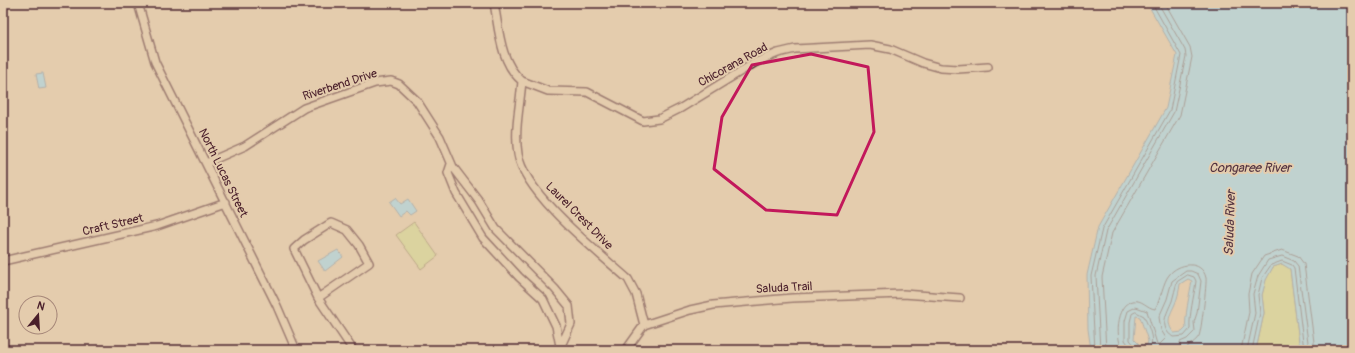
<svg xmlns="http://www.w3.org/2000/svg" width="1355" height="353" font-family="Pangolin,sans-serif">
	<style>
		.green { fill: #d0db8e; stroke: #8d7d5c }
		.water { fill: #96daf8; stroke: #788fa6; fill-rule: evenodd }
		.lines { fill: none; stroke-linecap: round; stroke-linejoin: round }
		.shore { stroke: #686a7d; stroke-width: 1 }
		.minor-casing { stroke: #4a1f2b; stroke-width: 10 }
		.minor { stroke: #e4ccad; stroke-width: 7 }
		.marked { fill: none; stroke: #c2185b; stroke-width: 3; stroke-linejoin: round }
		.labels { text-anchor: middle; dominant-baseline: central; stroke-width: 4; stroke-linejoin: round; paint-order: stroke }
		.street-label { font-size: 12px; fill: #4a1f2b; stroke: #e4ccad }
		.water-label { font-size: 13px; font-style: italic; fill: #523240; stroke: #e4ccad }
	</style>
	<rect width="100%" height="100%" fill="#e4ccad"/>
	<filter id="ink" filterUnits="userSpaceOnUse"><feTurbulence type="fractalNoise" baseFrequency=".025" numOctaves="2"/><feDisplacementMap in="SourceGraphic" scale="8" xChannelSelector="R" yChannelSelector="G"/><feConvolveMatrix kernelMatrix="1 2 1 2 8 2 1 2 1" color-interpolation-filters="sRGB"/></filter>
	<g filter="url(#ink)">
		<path class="green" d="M 414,222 L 438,256 L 421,269 L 396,235 Z
			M 1282,264 L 1290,268 L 1300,350 L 1256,350 L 1264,313 L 1262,295 L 1266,279 L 1273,267 Z"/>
		<path class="water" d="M 1147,3 L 1352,3 L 1352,350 L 1300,350 L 1290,269 L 1282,264 L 1273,267 L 1266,280 L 1262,295 L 1264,313 L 1256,350 L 1174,350 L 1171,348 L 1166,350 L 1091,350 L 1088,329 L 1087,275 L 1098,227 L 1166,108 L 1177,55 ZM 1188,279 L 1192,281 C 1190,291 1184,320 1186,328 L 1182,332 L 1174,333 C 1165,322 1170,315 1175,304 C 1178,297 1179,291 1180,284 ZM 1136,316 L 1140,317 L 1148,341 L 1147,345 L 1140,345 L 1134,339 Z
			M 43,73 L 46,88 L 39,89 L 36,74 Z
			M 395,198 L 400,204 L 408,199 L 416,211 L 410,215 L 406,211 L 399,216 L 389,202 Z
			M 338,250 L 343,257 L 325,271 L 318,261 Z"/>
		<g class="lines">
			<path class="shore" d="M 1188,275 L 1194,277 L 1196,281 C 1194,297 1189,314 1190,329 L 1184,336 L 1173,337 C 1158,327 1167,313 1172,301 C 1174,295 1175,288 1177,282 Z
				M 1136,312 L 1144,316 C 1147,324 1157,342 1148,349 L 1138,349 L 1130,340 L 1130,322 L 1132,314 Z
				M 1095,350 L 1091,276 L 1102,229 L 1170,110 L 1181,55 L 1152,3
				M 1100,350 L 1096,276 L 1106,231 L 1174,112 L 1186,56 L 1185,50 L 1158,3
				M 1106,350 L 1102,277 L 1112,233 L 1180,115 L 1192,57 L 1190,47 L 1165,3
				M 1123,350 C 1115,340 1116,305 1133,301 C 1142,299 1147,308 1155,309 C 1161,299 1163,282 1169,275 C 1178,263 1202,259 1206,278 C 1207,282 1201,333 1199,336 C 1197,340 1192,343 1188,346 L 1187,350
				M 1132,350 L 1125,340 L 1125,321 L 1128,311 L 1136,307 L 1147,311 L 1157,344 L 1160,344 L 1166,338 L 1161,330 L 1159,317 L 1167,299 L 1172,281 L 1186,271 L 1191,271 L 1198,274 L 1201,281 L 1197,313 L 1194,322 L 1195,331 L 1187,339 L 1180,342 L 1181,350
				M 1241,350 L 1249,312 L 1248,294 L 1252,274 L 1264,256 L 1282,250 L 1298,256 L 1304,264 L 1315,350
				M 1247,350 L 1255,313 L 1253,294 L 1258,276 L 1268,260 L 1282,256 L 1294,261 L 1298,266 L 1309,350
				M 1252,350 L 1260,313 L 1258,295 L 1262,278 L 1271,265 L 1282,261 L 1292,265 L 1294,268 L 1304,350"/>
			<defs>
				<path id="minor" d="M 138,3 L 155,62 L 277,306 L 296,350
					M 494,3 C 499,29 500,63 522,81 C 520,106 514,130 518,154 C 524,194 598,252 628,279 L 636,294 L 644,325
					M 522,81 L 548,91 L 587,92 L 643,121 L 659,119 L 681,108 L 756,62 L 778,53 L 795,49 L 870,45 L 890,49 L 923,63 L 941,68 L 958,69 L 988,67
					M 206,163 L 245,146 L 304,108 L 375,83 L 391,81 L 399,84 L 417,101 L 440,137 L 453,167 L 479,201 L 496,229 L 555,289 L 569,306 L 571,324 L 559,350
					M 451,164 L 448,173 L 456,193 L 483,238 L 519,277 L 543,299 L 556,326 L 560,346
					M 331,223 L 347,230 L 359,245 L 369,263 L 318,298 L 294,249 L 304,240 Z
					M 3,261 L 157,226 L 226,202
					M 318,298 L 353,350
					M 626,350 L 644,325 L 690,310 L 713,305 L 792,298 L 903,294 L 960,298"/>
			</defs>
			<use href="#minor" class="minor-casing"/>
			<use href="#minor" class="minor"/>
		</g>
	</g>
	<path d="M0 0H1355V353H0ZM 811,54 L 868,67 L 874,132 L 837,215 L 766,210 L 714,169 L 722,117 L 752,65 Z" fill="#e4ccad" fill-opacity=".55" fill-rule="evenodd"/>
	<path class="marked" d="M 811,54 L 868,67 L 874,132 L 837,215 L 766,210 L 714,169 L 722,117 L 752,65 Z"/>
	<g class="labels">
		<g class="street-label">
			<text transform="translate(733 65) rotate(-29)">Chicorana Road</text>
			<text transform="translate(340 85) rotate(-18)">Riverbend Drive</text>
			<text transform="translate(223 173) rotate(64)">North Lucas Street</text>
			<text transform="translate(579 216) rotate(45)">Laurel Crest Drive</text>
			<text transform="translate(113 225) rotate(-13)">Craft Street</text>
			<text transform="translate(784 288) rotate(-3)">Saluda Trail</text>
		</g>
		<g class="water-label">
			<text x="1250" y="168">Congaree River</text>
			<text transform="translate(1230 223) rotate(-88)">Saluda River</text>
		</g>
	</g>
	<rect width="1355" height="353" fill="none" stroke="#e4ccad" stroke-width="16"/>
	<rect x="8" y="8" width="1339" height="337" fill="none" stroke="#4a1f2b" stroke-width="1.5" filter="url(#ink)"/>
	<g transform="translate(38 315) rotate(18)"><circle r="19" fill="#e4ccad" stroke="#a68779"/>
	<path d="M0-3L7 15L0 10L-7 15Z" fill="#4a1f2b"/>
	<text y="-6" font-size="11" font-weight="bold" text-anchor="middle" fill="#4a1f2b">N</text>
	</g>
</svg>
